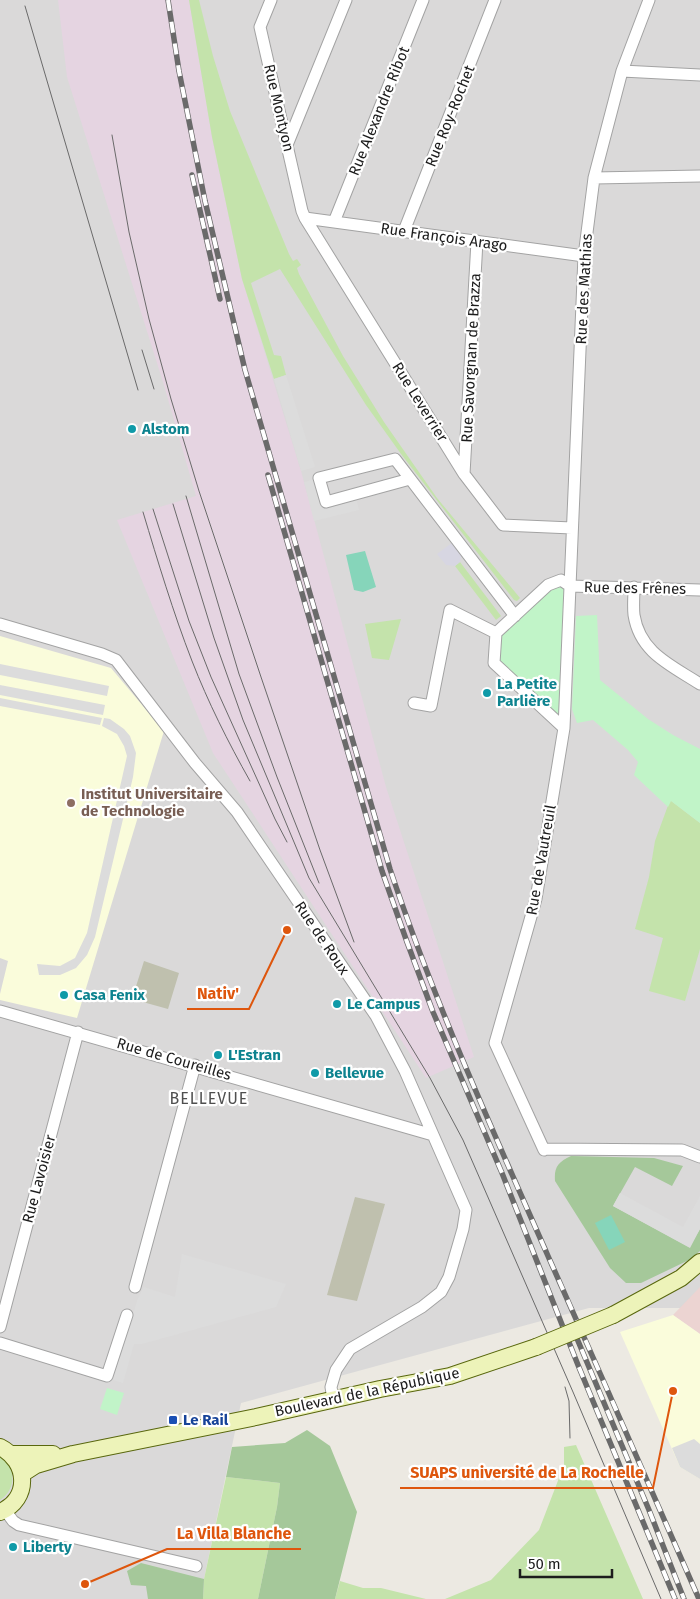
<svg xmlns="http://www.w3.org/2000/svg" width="700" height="1599" font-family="'Fira Sans',sans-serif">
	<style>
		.residential { fill: #dad9d9 }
		.commercial { fill: #ecd4d2 }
		.industrial { fill: #e5d4e1 }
		.education { fill: #fafcdb }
		.construction { fill: #bfc0ae }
		.grass { fill: #c4e3ab }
		.forest { fill: #a5c89a }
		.park { fill: #c1f4c8 }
		.pitch { fill: #86d5ba }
		.parking { fill: #dcdcdc }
		.plaza { fill: #d7d6e2 }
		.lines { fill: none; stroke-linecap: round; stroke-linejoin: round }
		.minor-casing { stroke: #a3a3a3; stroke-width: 13 }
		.secondary-casing { stroke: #59670e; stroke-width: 18 }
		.minor { stroke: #fff; stroke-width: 11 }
		.secondary { stroke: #edf3b9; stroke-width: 16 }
		.tram { stroke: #6a6a6a; stroke-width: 1 }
		.rail-casing { stroke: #6a6a6a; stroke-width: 5.5 }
		.rail { stroke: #fff; stroke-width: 4; stroke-dasharray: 11; stroke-linecap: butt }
		.secondary-bridge-casing { stroke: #59670e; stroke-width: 18; stroke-linecap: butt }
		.secondary-bridge { stroke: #edf3b9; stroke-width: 16 }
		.culture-dot { fill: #0f9aa8; stroke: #fff; stroke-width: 2 }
		.education-dot { fill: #8d6e63; stroke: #fff; stroke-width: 2 }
		.transit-dot { fill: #1a4fb4; stroke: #fff; stroke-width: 2 }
		.labels { text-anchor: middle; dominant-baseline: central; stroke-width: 4.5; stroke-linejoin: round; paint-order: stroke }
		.street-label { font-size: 15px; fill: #1c1c1c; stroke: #fff }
		.culture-label { font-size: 15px; font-weight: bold; fill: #0d838f; stroke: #fff; text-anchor: start }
		.education-label { font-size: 15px; font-weight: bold; fill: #785e54; stroke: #fff; text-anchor: start }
		.transit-label { font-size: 15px; font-weight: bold; fill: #164399; stroke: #fff; text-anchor: start }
		.neighbourhood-label { font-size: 16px; letter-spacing: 1px; fill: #4f4f4f; stroke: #fff }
		.leader { fill: none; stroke: #de560d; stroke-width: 2 }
		.callout-dot { fill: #de560d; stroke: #fff; stroke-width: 2 }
		.callout-label { font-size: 16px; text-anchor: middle; font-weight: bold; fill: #de560d; stroke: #fff; stroke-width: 4.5; stroke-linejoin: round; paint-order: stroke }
	</style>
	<rect width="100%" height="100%" fill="#ece9e2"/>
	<path class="residential" d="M 0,0 L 700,0 L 700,1308 L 589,1308 L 241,1403 L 204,1579 L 203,1599 L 0,1599 Z"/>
	<path class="commercial" d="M 700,1287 L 700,1334 L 673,1315 Z"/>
	<path class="industrial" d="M 58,0 L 189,0 L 212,137 L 242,279 L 301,471 L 386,787 L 474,1057 L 426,1078 L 213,753 L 117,520 L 196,496 L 163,382 L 67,77 Z"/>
	<path class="education" d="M 0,636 L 111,668 L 164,731 L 77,1018 L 0,1000 L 0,994 L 8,961 L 0,958 Z
		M 673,1315 L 700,1334 L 700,1479 L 680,1467 L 620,1332 Z"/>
	<path class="construction" d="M 144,961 L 179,973 L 168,1009 L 132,999 Z
		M 355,1197 L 385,1204 L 357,1301 L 327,1295 Z"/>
	<path class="grass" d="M 189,0 L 199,0 L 213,56 L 230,111 L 289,254 L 293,261 L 297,259 L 301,265 L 297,268 L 299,274 L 343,356 L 384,422 L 437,498 L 520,598 L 517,601 L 514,600 L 401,454 L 366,405 L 280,269 L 251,283 L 274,355 L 281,356 L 286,375 L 274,379 L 242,279 L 212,137 Z
		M 460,562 L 501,616 L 496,620 L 455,566 Z
		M 401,619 L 389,660 L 372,658 L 365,624 Z
		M 670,800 L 700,823 L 700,949 L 685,1001 L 649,991 L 663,938 L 635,929 L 649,877 L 655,841 Z
		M 576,1445 L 643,1599 L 445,1599 L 491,1580 L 539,1530 L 564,1465 L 564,1447 Z
		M 0,1455 C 16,1466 17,1489 0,1500 Z
		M 226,1477 L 280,1483 L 277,1507 L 258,1599 L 203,1599 L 204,1579 Z
		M 340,1581 L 363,1588 L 381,1588 L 426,1599 L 335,1599 Z"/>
	<path class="forest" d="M 571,1156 L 654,1158 L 683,1166 L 672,1186 L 635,1167 L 613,1206 L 689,1247 L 700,1229 L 700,1251 L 689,1260 L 641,1283 L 626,1283 L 610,1268 L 555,1181 C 554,1167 558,1162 571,1156 Z
		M 307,1430 L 330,1446 L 357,1512 L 335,1599 L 258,1599 L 277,1507 L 280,1483 L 226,1477 L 232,1447 L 285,1443 Z
		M 141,1563 L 204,1579 L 203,1599 L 148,1599 L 146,1586 L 131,1585 L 127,1571 Z"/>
	<path class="park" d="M 548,585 L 570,586 L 564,728 L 494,663 L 496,633 Z
		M 597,615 L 600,680 L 648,719 L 673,735 L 700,749 L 700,823 L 671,801 L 668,807 L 634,775 L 638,762 L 628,750 L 593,720 L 577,723 L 572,709 L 576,616 Z
		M 107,1388 L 124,1393 L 117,1415 L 100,1409 Z"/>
	<path class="pitch" d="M 365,551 L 376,587 L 363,592 L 354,590 L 346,555 Z
		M 611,1215 L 625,1242 L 609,1250 L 595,1223 Z"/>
	<path class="parking" d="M 286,375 L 315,467 L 301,471 L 274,379 Z
		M 319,478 L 326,502 L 355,494 L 359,510 L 314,521 L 304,482 Z
		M 0,664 L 109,686 L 107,696 L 0,675 Z
		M 0,685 L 105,705 L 103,715 L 0,695 Z
		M 0,698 L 102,718 L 100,725 L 0,706 Z
		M 104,718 L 110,719 L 124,729 L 130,736 L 136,753 L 133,777 L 95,937 L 87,955 L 76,968 L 60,975 L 39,975 L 37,964 L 60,966 L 75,958 L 87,933 L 127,756 L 124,746 L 117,734 L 102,726 Z
		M 620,1193 L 683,1227 L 700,1196 L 700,1229 L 690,1248 L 613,1206 Z
		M 182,1254 L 286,1284 L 276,1307 L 142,1344 L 134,1344 L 123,1383 L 113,1380 L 137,1301 L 144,1287 L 175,1297 Z
		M 694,1439 L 700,1444 L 700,1479 L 680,1467 L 672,1448 Z"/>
	<path class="plaza" d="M 453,542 L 462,552 L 460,562 L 455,566 L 446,565 L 437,554 Z"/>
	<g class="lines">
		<defs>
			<path id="minor" d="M 271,0 L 260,27 L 302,211 L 305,218 L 464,474 L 503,525 L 572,528
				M 622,71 L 700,75
				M 287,145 L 346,0
				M 594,178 L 700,176
				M 305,218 L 584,256
				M 334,222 L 423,0
				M 404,231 L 495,0
				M 464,474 L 477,241
				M 410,479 L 326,502 L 319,478 L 395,459 L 515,616
				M 570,586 L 700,590
				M 634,587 C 634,596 633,606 634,615 C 640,653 671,665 700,684
				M 0,624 L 102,654 L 116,660 L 195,763 L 237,812 L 376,1016 L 405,1071 L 466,1210 L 463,1229 L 449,1277 L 441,1292 L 422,1307 L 350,1349 L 336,1370 L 331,1387 L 333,1399
				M 414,703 L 431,706 L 450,610 L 496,633
				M 564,728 L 494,663 L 496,633 L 548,585 L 561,580 L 570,586
				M 0,1011 L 433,1135
				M 544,1149 L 682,1150 L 700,1157
				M 544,1150 L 495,1043 L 536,899 L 564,728 L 584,256 L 594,178 L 622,71 L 649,0
				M 135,1287 L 195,1065
				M 0,1327 L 78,1032
				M 0,1343 L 107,1376 L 127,1315
				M 5,1510 L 13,1521 L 19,1525 L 196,1566"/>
			<path id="secondary" d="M 613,1315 L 681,1278 L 700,1262
				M 0,1447 C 28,1461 31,1499 0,1512
				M 11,1454 L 53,1454
				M 22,1474 L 36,1465 L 73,1454 L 256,1417 L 380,1389 L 450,1376 L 536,1347"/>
		</defs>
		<use href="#minor" class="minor-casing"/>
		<use href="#secondary" class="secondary-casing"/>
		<use href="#minor" class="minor"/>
		<use href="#secondary" class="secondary"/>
		<path class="tram" d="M 25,6 L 138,390
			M 112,135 L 129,232 L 149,319 L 171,399 L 199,491 L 261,677 L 320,850 L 354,942
			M 142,350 L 154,389
			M 186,496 L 239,674 L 277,777 L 319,883
			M 173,504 L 214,638 L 243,720 L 309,878 L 430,1078 L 463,1140 L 573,1392 L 661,1599
			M 153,509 L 189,621 L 211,677 L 275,819 L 287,842
			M 143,512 C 158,562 173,612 192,661 C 208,702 228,742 250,781
			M 565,1387 L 569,1401 L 570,1438"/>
		<defs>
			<path id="rail" d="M 168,0 L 179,71 L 205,201 L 245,370 L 390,869 C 434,1001 492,1129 548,1256 C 599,1370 649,1485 699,1599
				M 192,175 L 220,299
				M 268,475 L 382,871 L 407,942 L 433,1012 L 502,1173 L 578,1365 L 675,1599
				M 573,1329 L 649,1510 L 684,1599"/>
		</defs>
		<use href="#rail" class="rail-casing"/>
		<use href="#rail" class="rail"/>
		<defs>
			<path id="secondary-bridge" d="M 536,1347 L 613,1315"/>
		</defs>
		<use href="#secondary-bridge" class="secondary-bridge-casing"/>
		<use href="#secondary-bridge" class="secondary-bridge"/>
	</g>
	<g class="culture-dot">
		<circle cx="132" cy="429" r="5"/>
		<circle cx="487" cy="693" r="5"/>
		<circle cx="64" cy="995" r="5"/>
		<circle cx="337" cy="1004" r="5"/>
		<circle cx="218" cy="1055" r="5"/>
		<circle cx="315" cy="1073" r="5"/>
		<circle cx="13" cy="1547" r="5"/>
	</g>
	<circle class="education-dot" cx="71" cy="803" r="5"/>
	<rect class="transit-dot" x="168" y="1415" width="10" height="10" rx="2.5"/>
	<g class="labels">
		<g class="street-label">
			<text transform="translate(279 108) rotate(77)">Rue Montyon</text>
			<text transform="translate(379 111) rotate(-68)">Rue Alexandre Ribot</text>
			<text transform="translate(450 116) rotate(-68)">Rue Roy-Rochet</text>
			<text transform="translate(444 237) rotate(8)">Rue François Arago</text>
			<text transform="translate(584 289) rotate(-87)">Rue des Mathias</text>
			<text transform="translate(471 358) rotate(-87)">Rue Savorgnan de Brazza</text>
			<text transform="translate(420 402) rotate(58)">Rue Leverrier</text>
			<text transform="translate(635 588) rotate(1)">Rue des Frênes</text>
			<text transform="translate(541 860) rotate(-80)">Rue de Vautreuil</text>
			<text transform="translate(322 938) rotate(56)">Rue de Roux</text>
			<text transform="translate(174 1059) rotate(16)">Rue de Coureilles</text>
			<text transform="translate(39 1179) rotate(-75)">Rue Lavoisier</text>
			<text transform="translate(367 1392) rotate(-12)">Boulevard de la République</text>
		</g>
		<g class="culture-label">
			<text x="142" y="429">Alstom</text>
			<text x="497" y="684">La Petite<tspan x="497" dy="17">Parlière</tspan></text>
			<text x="74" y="995">Casa Fenix</text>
			<text x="347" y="1004">Le Campus</text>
			<text x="228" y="1055">L'Estran</text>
			<text x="325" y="1073">Bellevue</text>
			<text x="23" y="1547">Liberty</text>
		</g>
		<g class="education-label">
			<text x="81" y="794">Institut Universitaire<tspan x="81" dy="17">de Technologie</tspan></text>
		</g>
		<g class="transit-label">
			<text x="183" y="1420">Le Rail</text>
		</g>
		<g class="neighbourhood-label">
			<text x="209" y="1098">BELLEVUE</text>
		</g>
	</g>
	<path class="leader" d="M287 930L249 1009H187M673 1391L653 1488H400M85 1584L167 1549H301"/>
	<g class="callout-dot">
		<circle cx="287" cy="930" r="5"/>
		<circle cx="673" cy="1391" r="5"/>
		<circle cx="85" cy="1584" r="5"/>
	</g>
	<g class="callout-label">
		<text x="218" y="999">Nativ'</text>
		<text x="527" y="1478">SUAPS université de La Rochelle</text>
		<text x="234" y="1539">La Villa Blanche</text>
	</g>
	<path d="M520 1569v8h92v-8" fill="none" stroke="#1c1c1c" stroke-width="2.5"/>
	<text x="528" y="1569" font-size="15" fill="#1c1c1c" stroke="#ffffff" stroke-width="4" paint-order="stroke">50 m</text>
</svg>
